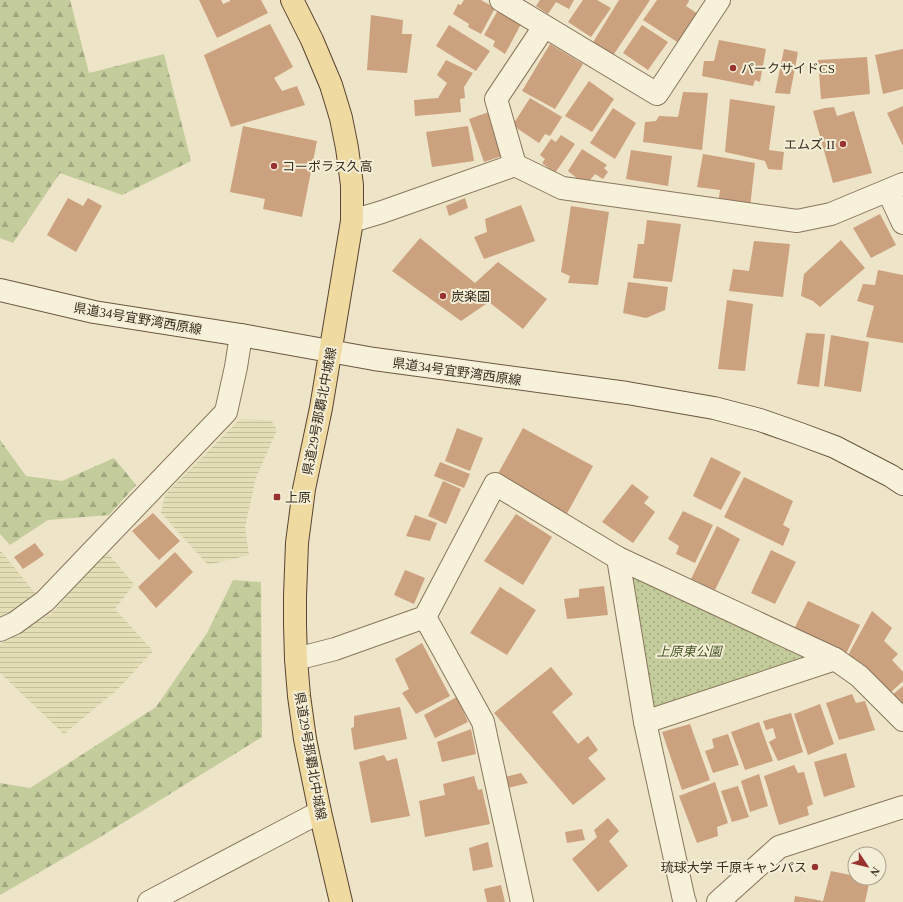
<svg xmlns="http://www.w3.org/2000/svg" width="903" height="902" viewBox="0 0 903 902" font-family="'Times New Roman','Noto Sans JP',serif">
<defs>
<pattern id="farmland-rules" width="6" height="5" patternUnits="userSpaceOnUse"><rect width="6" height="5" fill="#e3deb5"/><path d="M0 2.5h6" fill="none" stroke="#c4bf9b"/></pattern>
<pattern id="forest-firs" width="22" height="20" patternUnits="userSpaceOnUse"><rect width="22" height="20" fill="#c4cc9b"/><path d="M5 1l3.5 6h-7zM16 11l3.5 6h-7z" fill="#a0a67e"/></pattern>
<pattern id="park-dots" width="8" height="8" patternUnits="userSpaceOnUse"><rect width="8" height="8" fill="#c4cc9b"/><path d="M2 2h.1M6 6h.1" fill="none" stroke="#a0a67e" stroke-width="1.8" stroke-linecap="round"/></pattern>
</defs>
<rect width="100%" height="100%" fill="#eee4c7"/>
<g fill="url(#farmland-rules)">
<path d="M 240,419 L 271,420 L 277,430 L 256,478 L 245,527 L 249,555 L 208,565 L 161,513 L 165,495 Z"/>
<path d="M 0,550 L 35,593 L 0,619 Z"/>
<path d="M 106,551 L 134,584 L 115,609 L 153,651 L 118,689 L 64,734 L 0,673 L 0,644 L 53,612 Z"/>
</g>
<g fill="url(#forest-firs)">
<path d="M 0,0 L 70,0 L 89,73 L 164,54 L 191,161 L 122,195 L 60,173 L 13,243 L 0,238 Z"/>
<path d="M 0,440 L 26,476 L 62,481 L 114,458 L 136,485 L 109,515 L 48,520 L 10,545 L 0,534 Z"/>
<path d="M 233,580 L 261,582 L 262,737 L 97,839 L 0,895 L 0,783 L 30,788 L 156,707 L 207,633 Z"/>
</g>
<path fill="url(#park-dots)" d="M 618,558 L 835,659 L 645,722 Z"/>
<g fill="#cba17e">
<path d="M 199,0 L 221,0 L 223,4 L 230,1 L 230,0 L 261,0 L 268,13 L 217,38 Z"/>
<path d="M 464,0 L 481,0 L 495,8 L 481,34 L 468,27 L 469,24 L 453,14 L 458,4 L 461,5 Z"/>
<path d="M 540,0 L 574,0 L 569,9 L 556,2 L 548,14 L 536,6 Z"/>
<path d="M 583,0 L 597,0 L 611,8 L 591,37 L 568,22 Z"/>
<path d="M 619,0 L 650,0 L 612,57 L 592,44 Z"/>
<path d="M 657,0 L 689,0 L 689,1 L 686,6 L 701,16 L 682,45 L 643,20 Z"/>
<path d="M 498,10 L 521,24 L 505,54 L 493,46 L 495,41 L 484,35 Z"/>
<path d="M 371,15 L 403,20 L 402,34 L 412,34 L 407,73 L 367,70 Z"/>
<path d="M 270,24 L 293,67 L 274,78 L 282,91 L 297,86 L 305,105 L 231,127 L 204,55 Z"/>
<path d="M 449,25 L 490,51 L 476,71 L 436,46 Z"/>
<path d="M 642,25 L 668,42 L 648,70 L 623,53 Z"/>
<path d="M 719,40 L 766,49 L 760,82 L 755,80 L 753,86 L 702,76 L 704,61 L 714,61 Z"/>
<path d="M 550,44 L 583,64 L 555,109 L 522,91 Z"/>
<path d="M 784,49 L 798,52 L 790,94 L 775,93 Z"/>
<path d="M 903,49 L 903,89 L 883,94 L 875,55 Z"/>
<path d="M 867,57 L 870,94 L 821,99 L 818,60 Z"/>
<path d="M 446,60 L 473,73 L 464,87 L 465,98 L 460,99 L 461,112 L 415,116 L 414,100 L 438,98 L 447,83 L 437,75 Z"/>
<path d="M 589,81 L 614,99 L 592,132 L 565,116 Z"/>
<path d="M 683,92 L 708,93 L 702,150 L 643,142 L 645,122 L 656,121 L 659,116 L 678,117 Z"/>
<path d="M 530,98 L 562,117 L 550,136 L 545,134 L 539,143 L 518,129 L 514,123 Z"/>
<path d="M 730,99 L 775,106 L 769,150 L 784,152 L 782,170 L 768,169 L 765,161 L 725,152 Z"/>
<path d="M 903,106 L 903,146 L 887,113 Z"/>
<path d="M 834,107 L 837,116 L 854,111 L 872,173 L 833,183 L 813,111 L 825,108 Z"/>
<path d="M 613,108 L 636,123 L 615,159 L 590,143 Z"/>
<path d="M 489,112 L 505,155 L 484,162 L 469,119 Z"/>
<path d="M 243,126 L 317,141 L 302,217 L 263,209 L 265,199 L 230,192 Z"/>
<path d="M 468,126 L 474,161 L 432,167 L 426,132 Z"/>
<path d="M 561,135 L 575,144 L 555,173 L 542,163 L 545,159 L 540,155 L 551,139 L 556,142 Z"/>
<path d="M 582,149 L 607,165 L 604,168 L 608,172 L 603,179 L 595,174 L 590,180 L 579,180 L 568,171 Z"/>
<path d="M 631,150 L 672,156 L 668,186 L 626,179 Z"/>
<path d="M 703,154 L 755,163 L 750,207 L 718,204 L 720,190 L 697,187 Z"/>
<path d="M 68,198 L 83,206 L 88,198 L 102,206 L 76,252 L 47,235 Z"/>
<path d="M 465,198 L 468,208 L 449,216 L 446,206 Z"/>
<path d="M 521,205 L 535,241 L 484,259 L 474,237 L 487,232 L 485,219 Z"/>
<path d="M 571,206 L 609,212 L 598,285 L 568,283 L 570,276 L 561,272 Z"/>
<path d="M 880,214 L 896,245 L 871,258 L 853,228 Z"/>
<path d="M 647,220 L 681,224 L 672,282 L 633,278 L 638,244 L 644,244 Z"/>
<path d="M 420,238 L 475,283 L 498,262 L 547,299 L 523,329 L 489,302 L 461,321 L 392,271 Z"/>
<path d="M 841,240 L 865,268 L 820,307 L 813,301 L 801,296 L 804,274 Z"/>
<path d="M 754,241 L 790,244 L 783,297 L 729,291 L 733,269 L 749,271 Z"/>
<path d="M 878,270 L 903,275 L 903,343 L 866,337 L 874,306 L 857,301 L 863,284 L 875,285 Z"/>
<path d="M 628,282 L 668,287 L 665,310 L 646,318 L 623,313 Z"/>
<path d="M 727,300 L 753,304 L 745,371 L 718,369 Z"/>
<path d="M 806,333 L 825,334 L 819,387 L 797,384 Z"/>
<path d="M 831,335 L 869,342 L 861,392 L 824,386 Z"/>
<path d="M 457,428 L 483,438 L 470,471 L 445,461 Z"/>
<path d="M 523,428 L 593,466 L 564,519 L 494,481 Z"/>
<path d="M 711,457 L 741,472 L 721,510 L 693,496 Z"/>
<path d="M 440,462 L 470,474 L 464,488 L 434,476 Z"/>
<path d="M 744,477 L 793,501 L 783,525 L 790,529 L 783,546 L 724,517 Z"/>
<path d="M 443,481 L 461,489 L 446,524 L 428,516 Z"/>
<path d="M 632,484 L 649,497 L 644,503 L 655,512 L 633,543 L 602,522 Z"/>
<path d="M 683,511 L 713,525 L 695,563 L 676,554 L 679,546 L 668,539 Z"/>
<path d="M 153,513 L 180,541 L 159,560 L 132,531 Z"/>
<path d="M 516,514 L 552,537 L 523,585 L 484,561 Z"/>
<path d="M 415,515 L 437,523 L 430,541 L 406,536 Z"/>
<path d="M 717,526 L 740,539 L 715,590 L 691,579 Z"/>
<path d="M 35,543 L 44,555 L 23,569 L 14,557 Z"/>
<path d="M 771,550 L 796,562 L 775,604 L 751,593 Z"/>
<path d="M 175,552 L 193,572 L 156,608 L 138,587 Z"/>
<path d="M 405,570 L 425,578 L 414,604 L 394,595 Z"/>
<path d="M 604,586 L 608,615 L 567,619 L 564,599 L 579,597 L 579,589 Z"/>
<path d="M 500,587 L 536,610 L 507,655 L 470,633 Z"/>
<path d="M 808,601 L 860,625 L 846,654 L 794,629 Z"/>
<path d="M 872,611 L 892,628 L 884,641 L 898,654 L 892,660 L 903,672 L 903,681 L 888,695 L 848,655 Z"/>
<path d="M 422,643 L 450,696 L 416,714 L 402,693 L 409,689 L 395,659 Z"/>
<path d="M 551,667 L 573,694 L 552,712 L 578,744 L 588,736 L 598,750 L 588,758 L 606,779 L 573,805 L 494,713 Z"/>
<path d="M 903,686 L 903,705 L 893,694 Z"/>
<path d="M 852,694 L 856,703 L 865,701 L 875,730 L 839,740 L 826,703 Z"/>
<path d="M 457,697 L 468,722 L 435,738 L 424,715 Z"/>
<path d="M 820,704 L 834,744 L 808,755 L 794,714 Z"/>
<path d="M 400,707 L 407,739 L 354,750 L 351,728 L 354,727 L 354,716 Z"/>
<path d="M 791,713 L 803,752 L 778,761 L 769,742 L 776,738 L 773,728 L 766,730 L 763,721 Z"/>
<path d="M 759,722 L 773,761 L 745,770 L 731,732 Z"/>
<path d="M 690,724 L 710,780 L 682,790 L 662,732 Z"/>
<path d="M 471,729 L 476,754 L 442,762 L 437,742 Z"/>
<path d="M 728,734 L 739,765 L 713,773 L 705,751 L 714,748 L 712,739 Z"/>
<path d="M 846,753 L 855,787 L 824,797 L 814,762 Z"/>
<path d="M 384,755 L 387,761 L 397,758 L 410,816 L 371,823 L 359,762 Z"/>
<path d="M 794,765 L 798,773 L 804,772 L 813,804 L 807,807 L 809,815 L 779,825 L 764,776 Z"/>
<path d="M 521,773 L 528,783 L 504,789 L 501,778 Z"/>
<path d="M 759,774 L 768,806 L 750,812 L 741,781 Z"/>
<path d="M 474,776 L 478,790 L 482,789 L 490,824 L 425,837 L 419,801 L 445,795 L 443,784 Z"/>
<path d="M 715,782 L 728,823 L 717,827 L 718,836 L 697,843 L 679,796 Z"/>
<path d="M 738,786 L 749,817 L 732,822 L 721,791 Z"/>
<path d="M 608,818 L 619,831 L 609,841 L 628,866 L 598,892 L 572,859 L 597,837 L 594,830 Z"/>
<path d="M 582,829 L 585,840 L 567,843 L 565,832 Z"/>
<path d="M 488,842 L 493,867 L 473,871 L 469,848 Z"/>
<path d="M 831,871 L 855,876 L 855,878 L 864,878 L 870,879 L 865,902 L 794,902 L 795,896 L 823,901 Z"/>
<path d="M 501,885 L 505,902 L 487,902 L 484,889 Z"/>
</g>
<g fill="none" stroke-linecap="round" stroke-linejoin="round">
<g stroke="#89765d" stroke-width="24">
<g id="minor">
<path d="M 501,0 L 657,94 L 719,0"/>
<path d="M 515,165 L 496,99 L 544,27"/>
<path d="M 888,191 L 903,223"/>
<path d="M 352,221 L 382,212 L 515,165 L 562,188 L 797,221 L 831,214 L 903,184"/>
<path d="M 618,558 L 645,722 L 684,900 L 685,902"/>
<path d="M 425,617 L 483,722 L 522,902"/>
<path d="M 0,630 L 15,623 L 45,601 L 226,412 L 236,367 L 241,335"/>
<path d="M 296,659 L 335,649 L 425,617 L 495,484 L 618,558 L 835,659 L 645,722"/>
<path d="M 835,659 L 859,676 L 903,720"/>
<path d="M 149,902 L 320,812"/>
<path d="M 718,902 L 779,847 L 903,807"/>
</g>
</g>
<g stroke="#6b5740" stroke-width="24">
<path id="secondary" d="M 0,290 L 94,312 L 241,335 L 374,359 L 627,393 L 714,408 L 760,420 L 800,434 L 835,447 L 891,476 L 903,484"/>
</g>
<g stroke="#574431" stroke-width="24">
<path id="primary" d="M 292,0 L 312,40 L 331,85 L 341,118 L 347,148 L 352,185 L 352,221 L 321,408 L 304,489 L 297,543 L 295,596 L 295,625 L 296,659 L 299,696 L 305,739 L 320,812 L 341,902"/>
</g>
<use href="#minor" stroke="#f8f1da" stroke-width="22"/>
<use href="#secondary" stroke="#f8f1da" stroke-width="22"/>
<use href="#primary" stroke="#efdaa1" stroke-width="22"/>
</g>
<g fill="#97322e" stroke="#f5eed7" stroke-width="1.5">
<circle cx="733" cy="68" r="4"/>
<circle cx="843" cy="144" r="4"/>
<circle cx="274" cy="166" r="4"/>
<circle cx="443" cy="296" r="4"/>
<rect x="273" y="493" width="8" height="8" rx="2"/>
<circle cx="815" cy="867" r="4"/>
</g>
<g text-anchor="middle" stroke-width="4" stroke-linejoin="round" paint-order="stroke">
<g font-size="13" fill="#3a2e20" stroke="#f5eed7" text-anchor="start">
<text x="741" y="73">パークサイドCS</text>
<text x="835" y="149" text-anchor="end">エムズ II</text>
<text x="282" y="171">コーポラス久高</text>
<text x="451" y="301">炭楽園</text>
<text x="285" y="502">上原</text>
<text x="807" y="872" text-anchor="end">琉球大学 千原キャンパス</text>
</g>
<g font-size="13" fill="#3a2e20" stroke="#f5eed7">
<text transform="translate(138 318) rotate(10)" y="5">県道34号宜野湾西原線</text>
<text transform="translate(457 371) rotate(8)" y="5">県道34号宜野湾西原線</text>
<text transform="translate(319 411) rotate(-79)" y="5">県道29号那覇北中城線</text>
<text transform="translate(311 756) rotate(80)" y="5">県道29号那覇北中城線</text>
</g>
<g font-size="13" font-style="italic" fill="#485627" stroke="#f5eed7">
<text x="689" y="656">上原東公園</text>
</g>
</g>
<g transform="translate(867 866) rotate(125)"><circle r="19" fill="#f5eed7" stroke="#aaa18e"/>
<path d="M0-3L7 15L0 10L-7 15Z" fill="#97322e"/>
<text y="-6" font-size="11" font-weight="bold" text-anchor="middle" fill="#3a2e20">N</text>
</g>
</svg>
